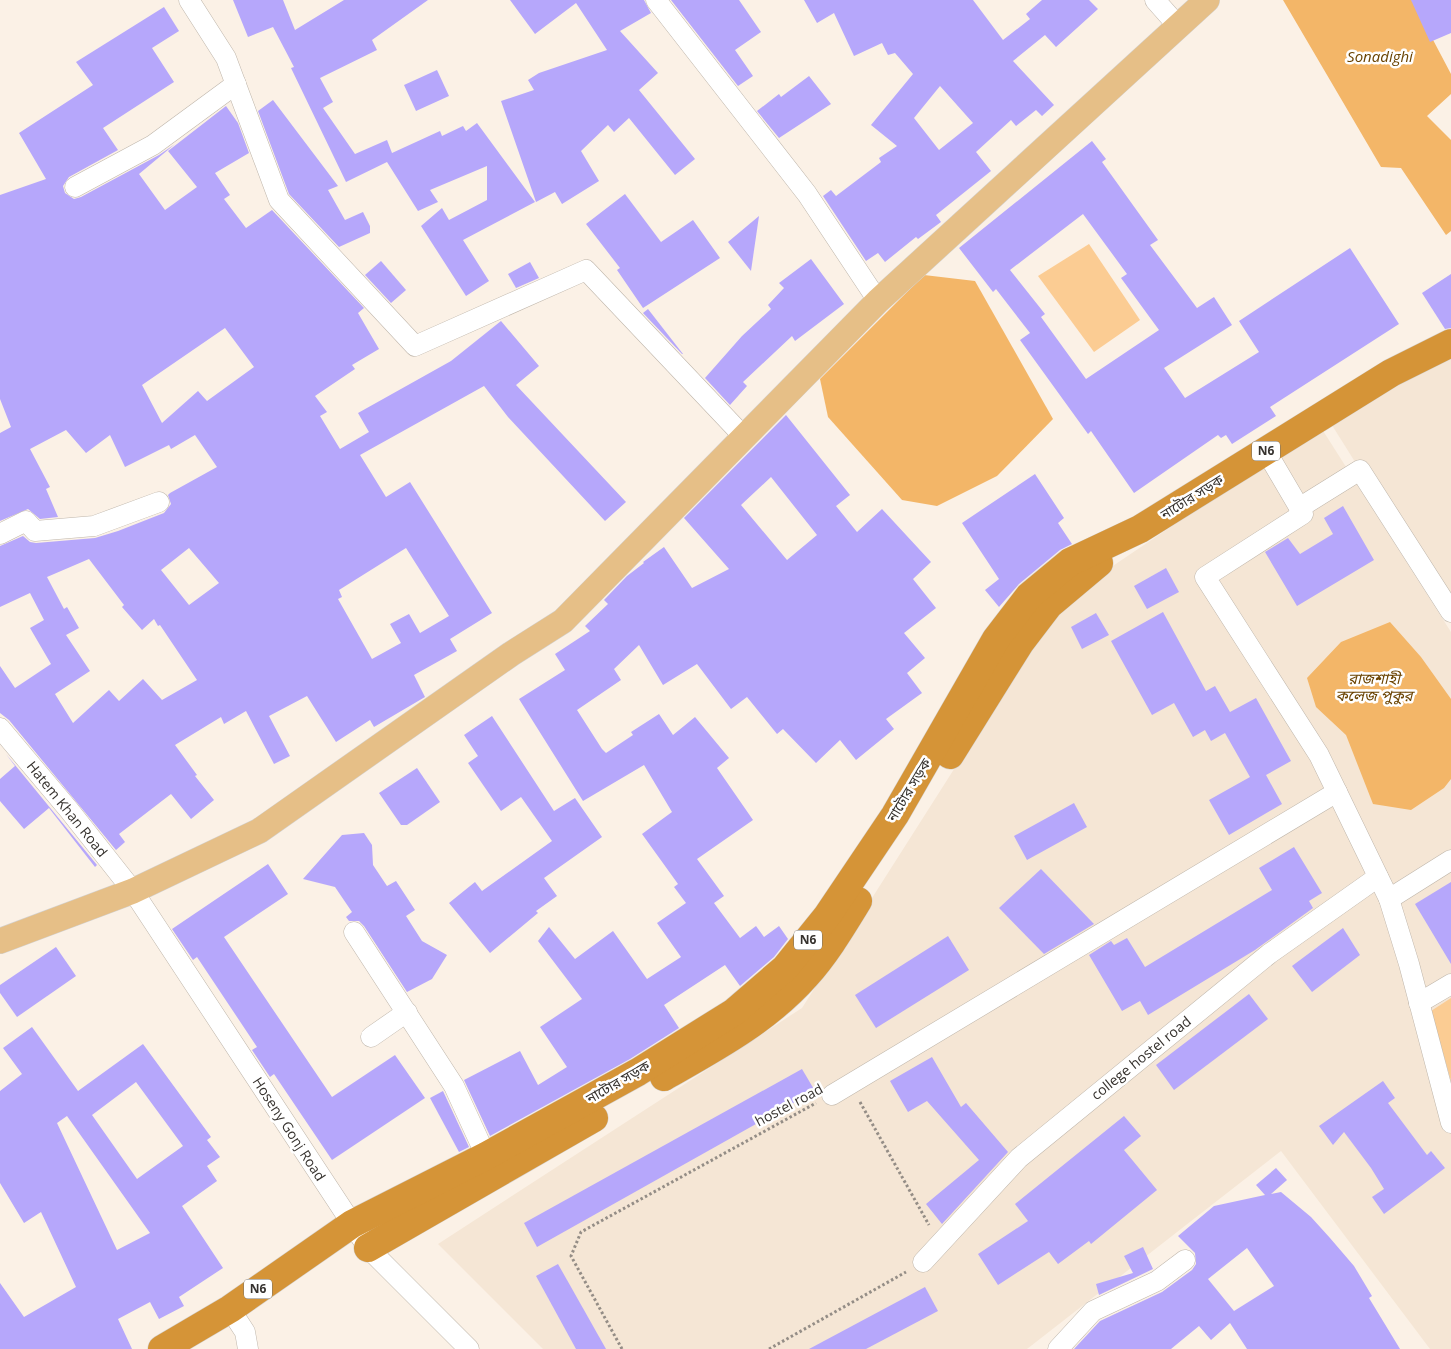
<svg xmlns="http://www.w3.org/2000/svg" width="1451" height="1349" viewBox="0 0 1451 1349" font-family="'Open Sans','Noto Sans Bengali',sans-serif">
<rect width="100%" height="100%" fill="#fbf1e6"/>
<g fill="#f5e6d5">
<path d="M 1451,357 L 1451,615 L 1330,422 Z"/>
<path d="M 1320,426 L 1451,632 L 1451,1349 L 1430,1349 L 1281,1151 L 1027,1349 L 543,1349 L 438,1244 L 802,1008 L 1061,601 Z"/>
</g>
<g fill="#fbcc93">
<path d="M 1089,244 L 1140,320 L 1094,352 L 1038,276 Z"/>
<path d="M 1451,998 L 1451,1081 L 1431,1011 Z"/>
</g>
<g fill="#f3b668">
<path d="M 1283,0 L 1412,0 L 1451,74 L 1451,94 L 1427,116 L 1451,140 L 1451,231 L 1446,235 L 1401,168 L 1381,167 Z"/>
<path d="M 924,275 L 975,281 L 1053,419 L 997,476 L 937,506 L 902,500 L 828,417 L 820,379 Z"/>
<path d="M 1390,622 L 1421,657 L 1451,699 L 1451,779 L 1444,788 L 1411,810 L 1373,804 L 1346,735 L 1316,707 L 1307,678 L 1341,642 Z"/>
</g>
<g fill="#b6a7fb" fill-rule="evenodd">
<path d="M 233,0 L 283,0 L 295,30 L 344,0 L 428,0 L 372,40 L 377,50 L 320,78 L 333,102 L 323,108 L 355,154 L 387,140 L 392,153 L 440,131 L 442,136 L 463,126 L 466,131 L 477,123 L 535,202 L 463,240 L 489,281 L 466,296 L 421,226 L 442,208 L 449,220 L 487,200 L 487,166 L 430,190 L 438,202 L 418,211 L 387,162 L 346,182 L 291,68 L 294,67 L 273,27 L 248,37 Z"/>
<path d="M 510,0 L 644,0 L 651,13 L 620,31 L 658,73 L 639,90 L 695,159 L 675,175 L 629,118 L 614,132 L 608,125 L 581,151 L 599,181 L 562,204 L 555,192 L 536,202 L 501,101 L 534,90 L 528,80 L 539,73 L 607,50 L 576,3 L 535,34 Z"/>
<path d="M 671,0 L 739,0 L 761,32 L 735,50 L 753,76 L 738,86 Z"/>
<path d="M 804,0 L 973,0 L 1003,40 L 1030,19 L 1026,14 L 1042,0 L 1089,0 L 1098,9 L 1056,47 L 1045,35 L 1013,61 L 1054,105 L 1042,116 L 1036,110 L 1016,126 L 1011,120 L 976,152 L 991,171 L 936,215 L 941,222 L 918,239 L 916,237 L 885,262 L 878,253 L 866,261 L 823,196 L 831,190 L 836,196 L 881,162 L 879,158 L 897,146 L 871,125 L 913,74 L 895,53 L 888,55 L 882,43 L 854,56 L 834,13 L 817,23 ZM 940,86 L 973,123 L 939,150 L 914,118 Z"/>
<path d="M 1411,0 L 1451,0 L 1451,33 L 1430,42 Z"/>
<path d="M 164,7 L 179,31 L 152,48 L 174,82 L 103,128 L 118,150 L 69,177 L 63,186 L 65,193 L 74,199 L 81,197 L 159,155 L 175,144 L 139,174 L 165,210 L 197,187 L 168,151 L 226,106 L 238,123 L 249,153 L 215,173 L 230,195 L 224,199 L 246,228 L 272,210 L 364,308 L 358,313 L 379,349 L 352,365 L 355,369 L 315,396 L 327,412 L 320,416 L 340,449 L 369,432 L 358,413 L 451,361 L 501,321 L 539,366 L 516,385 L 626,502 L 605,521 L 508,417 L 484,386 L 360,455 L 386,497 L 410,482 L 492,613 L 450,639 L 457,651 L 414,675 L 425,697 L 374,727 L 370,720 L 336,742 L 307,696 L 269,716 L 290,756 L 274,764 L 246,711 L 224,724 L 221,717 L 175,745 L 197,775 L 195,776 L 214,800 L 191,819 L 171,794 L 119,834 L 125,842 L 116,850 L 9,720 L 0,713 L 0,666 L 15,688 L 51,664 L 30,628 L 44,620 L 30,593 L 0,607 L 0,546 L 23,536 L 30,542 L 36,543 L 95,538 L 118,531 L 164,513 L 171,504 L 168,495 L 170,493 L 217,467 L 195,435 L 171,449 L 169,445 L 125,467 L 110,435 L 86,453 L 66,430 L 30,449 L 50,487 L 46,489 L 58,517 L 40,519 L 28,509 L 0,521 L 0,433 L 11,427 L 0,399 L 0,195 L 46,179 L 19,133 L 93,85 L 76,62 ZM 225,328 L 254,367 L 207,401 L 198,391 L 162,423 L 142,385 ZM 189,548 L 219,583 L 189,605 L 161,570 ZM 406,548 L 449,616 L 420,633 L 409,614 L 390,624 L 401,643 L 372,659 L 338,599 L 342,597 L 339,590 ZM 89,559 L 124,605 L 122,607 L 142,630 L 154,619 L 158,626 L 160,625 L 197,680 L 162,700 L 143,679 L 119,701 L 109,690 L 73,723 L 55,694 L 90,671 L 66,635 L 79,628 L 67,607 L 64,609 L 47,577 Z"/>
<path d="M 437,70 L 449,96 L 416,111 L 404,85 Z"/>
<path d="M 809,76 L 831,104 L 779,138 L 757,111 L 779,94 L 781,97 Z"/>
<path d="M 273,100 L 338,186 L 328,190 L 345,220 L 363,212 L 370,226 L 370,233 L 339,247 L 289,194 L 258,111 Z"/>
<path d="M 1092,141 L 1106,159 L 1102,162 L 1158,240 L 1150,245 L 1197,308 L 1214,297 L 1232,325 L 1164,368 L 1185,398 L 1259,352 L 1239,321 L 1350,248 L 1399,324 L 1270,407 L 1276,416 L 1232,444 L 1226,435 L 1221,438 L 1218,435 L 1134,493 L 1091,431 L 1088,434 L 1020,340 L 1030,333 L 996,289 L 993,292 L 959,248 ZM 1083,214 L 1127,274 L 1121,278 L 1159,330 L 1086,379 L 1041,317 L 1045,314 L 1010,270 Z"/>
<path d="M 625,194 L 661,242 L 693,220 L 720,258 L 643,308 L 617,270 L 620,268 L 586,224 Z"/>
<path d="M 759,216 L 751,271 L 728,242 Z"/>
<path d="M 811,259 L 844,304 L 795,341 L 792,336 L 743,382 L 747,386 L 730,405 L 705,378 L 742,336 L 771,309 L 768,305 L 784,288 L 779,283 Z"/>
<path d="M 381,261 L 406,290 L 391,303 L 365,275 Z"/>
<path d="M 530,262 L 539,278 L 516,288 L 508,274 Z"/>
<path d="M 1451,274 L 1451,328 L 1445,329 L 1422,293 Z"/>
<path d="M 648,309 L 683,354 L 682,354 L 643,313 Z"/>
<path d="M 786,415 L 850,495 L 836,506 L 857,532 L 882,509 L 931,562 L 913,579 L 936,608 L 904,633 L 925,658 L 907,673 L 922,693 L 886,719 L 894,729 L 856,760 L 840,740 L 816,763 L 783,729 L 777,734 L 747,697 L 731,709 L 697,664 L 663,685 L 639,645 L 614,669 L 621,680 L 577,710 L 602,749 L 606,753 L 633,735 L 631,732 L 659,714 L 673,735 L 695,717 L 729,758 L 717,768 L 753,820 L 697,859 L 724,896 L 714,903 L 740,938 L 756,926 L 764,937 L 779,926 L 788,939 L 774,957 L 740,986 L 725,965 L 664,1005 L 679,1028 L 630,1059 L 490,1136 L 464,1080 L 520,1051 L 538,1085 L 567,1067 L 540,1027 L 582,999 L 538,941 L 549,927 L 575,959 L 613,931 L 647,979 L 681,957 L 657,923 L 686,903 L 674,887 L 678,884 L 642,834 L 672,812 L 644,765 L 583,801 L 519,699 L 565,670 L 555,654 L 590,631 L 585,626 L 608,604 L 604,600 L 627,576 L 644,563 L 643,562 L 664,547 L 692,588 L 729,569 L 684,518 ZM 771,477 L 817,535 L 787,560 L 741,505 Z"/>
<path d="M 1035,474 L 1064,518 L 1058,523 L 1072,544 L 1060,550 L 1019,584 L 999,607 L 985,590 L 999,579 L 962,523 Z"/>
<path d="M 1343,506 L 1374,560 L 1297,606 L 1265,552 L 1288,538 L 1300,554 L 1333,534 L 1324,518 Z"/>
<path d="M 1166,568 L 1179,592 L 1147,609 L 1134,586 Z"/>
<path d="M 1163,612 L 1206,691 L 1215,686 L 1230,712 L 1256,698 L 1291,761 L 1266,775 L 1282,804 L 1229,835 L 1209,800 L 1250,777 L 1225,733 L 1211,741 L 1205,730 L 1193,737 L 1174,703 L 1152,715 L 1111,641 Z"/>
<path d="M 1096,613 L 1109,635 L 1082,649 L 1071,627 Z"/>
<path d="M 492,716 L 554,811 L 575,798 L 602,837 L 544,878 L 557,896 L 536,911 L 538,913 L 490,953 L 449,903 L 475,882 L 482,891 L 552,841 L 521,797 L 501,811 L 468,763 L 478,756 L 464,735 Z"/>
<path d="M 6,754 L 97,865 L 95,867 L 49,808 L 24,829 L 0,801 L 0,779 L 15,766 Z"/>
<path d="M 417,768 L 440,802 L 407,825 L 401,825 L 379,793 Z"/>
<path d="M 1074,803 L 1087,827 L 1027,860 L 1014,836 Z"/>
<path d="M 364,833 L 372,845 L 373,865 L 387,886 L 396,881 L 415,910 L 406,916 L 422,941 L 447,955 L 432,979 L 407,992 L 364,926 L 359,921 L 349,921 L 346,917 L 352,912 L 335,887 L 303,879 L 342,835 Z"/>
<path d="M 1294,847 L 1322,893 L 1309,901 L 1313,908 L 1255,950 L 1148,1015 L 1140,1001 L 1122,1011 L 1089,955 L 1111,941 L 1114,945 L 1127,938 L 1145,967 L 1272,890 L 1259,868 Z"/>
<path d="M 268,864 L 288,894 L 224,937 L 332,1097 L 395,1055 L 425,1098 L 332,1160 L 274,1074 L 270,1077 L 252,1050 L 257,1047 L 197,957 L 193,960 L 172,929 Z"/>
<path d="M 1041,869 L 1094,924 L 1044,954 L 999,908 Z"/>
<path d="M 1451,882 L 1451,964 L 1415,904 Z"/>
<path d="M 1343,928 L 1360,955 L 1312,992 L 1292,966 Z"/>
<path d="M 948,936 L 969,970 L 876,1028 L 855,995 Z"/>
<path d="M 56,947 L 76,976 L 17,1017 L 0,993 L 0,985 Z"/>
<path d="M 1249,994 L 1268,1019 L 1174,1090 L 1156,1065 Z"/>
<path d="M 32,1027 L 78,1091 L 143,1044 L 211,1137 L 207,1140 L 220,1157 L 207,1166 L 217,1181 L 182,1206 L 223,1268 L 179,1297 L 184,1306 L 159,1319 L 150,1302 L 118,1319 L 132,1349 L 0,1349 L 0,1283 L 24,1317 L 76,1287 L 41,1212 L 24,1223 L 0,1183 L 0,1091 L 22,1074 L 3,1048 ZM 136,1082 L 183,1146 L 137,1179 L 92,1115 ZM 67,1116 L 150,1233 L 117,1250 L 57,1123 Z"/>
<path d="M 932,1057 L 961,1107 L 966,1103 L 1008,1152 L 942,1224 L 926,1204 L 979,1160 L 927,1101 L 908,1112 L 890,1081 Z"/>
<path d="M 802,1069 L 815,1091 L 537,1247 L 524,1223 Z"/>
<path d="M 1383,1081 L 1395,1098 L 1388,1103 L 1427,1155 L 1431,1151 L 1445,1168 L 1384,1214 L 1372,1197 L 1384,1189 L 1371,1168 L 1344,1132 L 1333,1145 L 1319,1126 Z"/>
<path d="M 443,1091 L 469,1147 L 459,1152 L 430,1098 Z"/>
<path d="M 1124,1116 L 1141,1136 L 1124,1150 L 1157,1190 L 1091,1244 L 1089,1241 L 1058,1264 L 1049,1252 L 998,1285 L 978,1254 L 1028,1221 L 1015,1204 Z"/>
<path d="M 1276,1168 L 1287,1180 L 1271,1194 L 1281,1192 L 1311,1217 L 1330,1238 L 1354,1266 L 1372,1296 L 1369,1298 L 1400,1349 L 1247,1349 L 1230,1323 L 1211,1340 L 1199,1326 L 1171,1349 L 1074,1349 L 1100,1321 L 1162,1292 L 1192,1270 L 1196,1264 L 1195,1253 L 1178,1236 L 1214,1206 L 1265,1195 L 1256,1185 ZM 1247,1248 L 1274,1286 L 1234,1311 L 1208,1279 Z"/>
<path d="M 1143,1247 L 1153,1269 L 1099,1295 L 1096,1284 L 1133,1273 L 1124,1256 Z"/>
<path d="M 558,1264 L 606,1349 L 576,1349 L 536,1276 Z"/>
<path d="M 925,1287 L 938,1311 L 866,1349 L 809,1349 Z"/>
</g>
<g fill="none" stroke-linecap="round" stroke-linejoin="round">
<g stroke="#bfb6ab" stroke-width="21">
<g id="minor">
<path d="M 189,0 L 226,58 L 279,200 L 415,346 L 586,270 L 745,438"/>
<path d="M 656,0 L 807,194 L 878,301"/>
<path d="M 1155,0 L 1178,26"/>
<path d="M 75,187 L 153,145 L 236,84"/>
<path d="M 1266,451 L 1303,514 L 1205,577 L 1319,755 L 1389,899 L 1409,964 L 1451,1123"/>
<path d="M 1299,508 L 1360,470 L 1451,612"/>
<path d="M 0,534 L 26,521 L 35,531 L 94,526 L 159,502"/>
<path d="M 0,728 L 69,810 L 133,891 L 368,1248 L 469,1349"/>
<path d="M 1389,899 L 1451,860"/>
<path d="M 354,932 L 454,1086 L 486,1156"/>
<path d="M 1419,1003 L 1451,984"/>
<path d="M 371,1037 L 407,1012"/>
<path d="M 832,1095 L 1337,792"/>
<path d="M 923,1262 L 1019,1158 L 1269,954 L 1378,877"/>
<path d="M 230,1309 L 245,1332 L 248,1349"/>
<path d="M 1058,1349 L 1093,1311 L 1157,1281 L 1185,1260"/>
</g>
</g>
<g stroke="#d3d2d1" stroke-width="26">
<path id="major" d="M 0,941 L 133,891 L 259,831 L 511,654 L 563,621 L 878,301 L 1207,0"/>
</g>
<g stroke="#d3d2d1" stroke-width="29">
<g id="highway">
<path d="M 950,755 L 1020,643 L 1049,605 L 1099,563"/>
<path d="M 664,1077 C 715,1048 766,1021 806,976 C 826,954 842,927 858,901"/>
<path d="M 368,1248 L 594,1118"/>
<path d="M 162,1349 L 230,1309 L 352,1224 L 486,1156 L 638,1072 L 734,1012 L 785,968 L 827,916 L 895,815 L 996,639 L 1029,596 L 1070,562 L 1140,529 L 1391,373 L 1451,343"/>
</g>
</g>
<g stroke="#948d86" stroke-width="3" stroke-dasharray="2.5 2.5" stroke-linecap="butt">
<path d="M 860,1102 L 929,1225"/>
<path d="M 622,1349 L 571,1256 L 581,1232 L 816,1103"/>
<path d="M 769,1349 L 906,1272"/>
</g>
<use href="#minor" stroke="#fff" stroke-width="20"/>
<use href="#major" stroke="#e6bf87" stroke-width="25"/>
<use href="#highway" stroke="#d59437" stroke-width="28"/>
</g>
<g text-anchor="middle" stroke-width="5" stroke-linejoin="round" paint-order="stroke">
<g fill="#fff" stroke="#72706d" stroke-width="1">
<rect x="1252" y="441.5" width="28" height="19" rx="4"/>
<rect x="794" y="930.5" width="28" height="19" rx="4"/>
<rect x="244" y="1279.5" width="28" height="19" rx="4"/>
</g>
<g font-size="12" font-weight="bold" fill="#36322e">
<text x="1266" y="455">N6</text>
<text x="808" y="944">N6</text>
<text x="258" y="1293">N6</text>
</g>
<g font-size="14" fill="#36322e" stroke="#fff">
<text transform="translate(1192 497) rotate(-32)" y="5">নাটোর সড়ক</text>
<text transform="translate(909 790) rotate(-59)" y="5">নাটোর সড়ক</text>
<text transform="translate(67 809) rotate(51)" y="5">Hatem Khan Road</text>
<text transform="translate(1141 1058) rotate(-39)" y="5">college hostel road</text>
<text transform="translate(618 1082) rotate(-30)" y="5">নাটোর সড়ক</text>
<text transform="translate(789 1105) rotate(-28)" y="5">hostel road</text>
<text transform="translate(289 1129) rotate(57)" y="5">Hoseny Gonj Road</text>
</g>
<g font-size="15" font-style="italic" fill="#6a4300" stroke="#fff">
<text x="1380" y="62">Sonadighi</text>
<text x="1374" y="684">রাজশাহী<tspan x="1374" dy="17">কলেজ পুকুর</tspan></text>
</g>
</g>
</svg>
